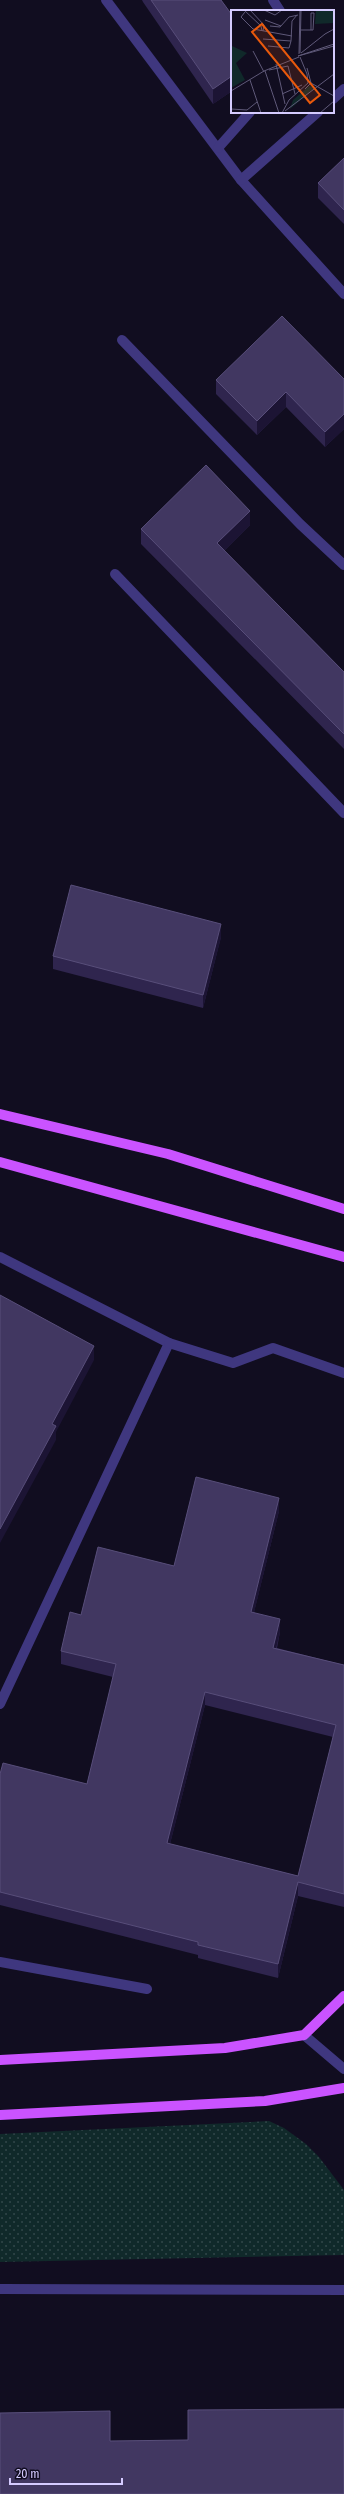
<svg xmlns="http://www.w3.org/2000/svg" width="344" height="2494" viewBox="0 0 344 2494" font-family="'Fira Sans Condensed',sans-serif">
<defs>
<pattern id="grass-dots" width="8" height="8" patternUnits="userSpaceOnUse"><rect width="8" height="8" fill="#10292a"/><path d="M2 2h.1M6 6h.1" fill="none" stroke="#32474a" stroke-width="1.8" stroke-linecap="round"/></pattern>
</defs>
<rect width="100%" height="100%" fill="#110d20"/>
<path fill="url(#grass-dots)" d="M 269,2121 L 284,2128 L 306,2144 L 319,2157 L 344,2190 L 344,2255 L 0,2262 L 0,2134 Z"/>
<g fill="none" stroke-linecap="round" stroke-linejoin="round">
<g stroke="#3f377f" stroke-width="10">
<path d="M 106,0 L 241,180 L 344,294"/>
<path d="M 273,0 L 280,11"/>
<path d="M 333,99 L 344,89"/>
<path d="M 218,148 L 250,112"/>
<path d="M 241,180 L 318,112"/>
<path d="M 122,340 L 300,524 L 344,565"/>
<path d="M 115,574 L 344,813"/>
<path d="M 0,1257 L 169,1343 L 0,1704"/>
<path d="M 169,1343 L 233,1363 L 273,1348 L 344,1373"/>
<path d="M 0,1962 L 147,1989"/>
<path d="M 304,2035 L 344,2069"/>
<path d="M 0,2289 L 344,2290"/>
</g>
<g stroke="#ca53ff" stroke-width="10">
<path d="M 0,1114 L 168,1154 L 344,1209"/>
<path d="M 0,1162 L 344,1257"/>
<path d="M 0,2060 L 225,2048 L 304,2035 L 344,1996"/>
<path d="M 0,2115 L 265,2101 L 344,2088"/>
</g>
</g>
<g fill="#2f254e" fill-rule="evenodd">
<path d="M 142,0 L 221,0 L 232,15 L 232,91 L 213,104 L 143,2 Z"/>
<path d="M 344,158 L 344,224 L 318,198 L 318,183 Z"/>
<path d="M 344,379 L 344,429 L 325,447 L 286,407 L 257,435 L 216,394 L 216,380 Z"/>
<path d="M 250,525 L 224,551 L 344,672 L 344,749 L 141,544 L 141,529 Z"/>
<path d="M 221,937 L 203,1008 L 53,969 L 53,956 Z"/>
<path d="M 279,1511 L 254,1612 L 280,1632 L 277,1648 L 344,1665 L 344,1907 L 298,1896 L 278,1978 L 198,1958 L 198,1955 L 0,1905 L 0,1774 L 87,1784 L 113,1677 L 61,1664 L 61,1651 L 81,1615 ZM 205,1705 L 333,1737 L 298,1876 L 170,1844 Z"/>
</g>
<g fill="#1c1434">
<path d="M 232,76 L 232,91 L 213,104 L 213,89 Z"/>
<path d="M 286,392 L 286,407 L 257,435 L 257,421 Z"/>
<path d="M 344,414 L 344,429 L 325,447 L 325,432 Z"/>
<path d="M 250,511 L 250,525 L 217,558 L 217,543 Z"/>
<path d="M 221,924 L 221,937 L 203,1008 L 203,995 Z"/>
<path d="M 94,1346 L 94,1360 L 56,1432 L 56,1440 L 0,1543 L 0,1529 L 52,1424 Z"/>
<path d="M 279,1498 L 279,1511 L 251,1625 L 251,1612 Z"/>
<path d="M 280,1619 L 280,1632 L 273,1661 L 273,1648 Z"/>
<path d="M 205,1692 L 205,1705 L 167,1856 L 167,1843 Z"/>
<path d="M 298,1882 L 298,1896 L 278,1978 L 278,1964 Z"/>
</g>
<g fill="#413761" stroke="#584e7a" fill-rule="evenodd">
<path d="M 151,0 L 221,0 L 232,15 L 232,76 L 213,89 Z"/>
<path d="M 344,158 L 344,210 L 318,183 Z"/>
<path d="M 282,316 L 344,379 L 344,414 L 325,432 L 286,392 L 257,421 L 216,380 Z"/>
<path d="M 206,465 L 250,511 L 217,543 L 344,672 L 344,734 L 141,529 Z"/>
<path d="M 71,885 L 221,924 L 203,995 L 53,956 Z"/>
<path d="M 0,1295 L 94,1346 L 52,1424 L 56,1426 L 0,1529 Z"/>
<path d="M 196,1477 L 279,1498 L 251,1612 L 280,1619 L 273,1648 L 344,1665 L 344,1894 L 298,1882 L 278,1964 L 198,1945 L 198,1942 L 0,1892 L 0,1774 L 3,1763 L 87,1784 L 116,1664 L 61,1651 L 70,1612 L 81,1615 L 98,1547 L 174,1566 ZM 205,1692 L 336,1725 L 298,1876 L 167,1843 Z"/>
<path d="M 344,2409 L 344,2494 L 0,2494 L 0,2413 L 110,2411 L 110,2441 L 188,2440 L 188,2410 Z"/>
</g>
<g transform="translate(231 10)">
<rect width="103" height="103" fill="#110d20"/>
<path d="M 78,76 L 84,78 L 59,99 L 62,90 Z" fill="#10292a"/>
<path d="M 85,0 L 103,0 L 103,13 L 84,14 ZM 1,36 L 16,43 L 5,53 L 14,70 L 0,78 Z" fill="#10292a"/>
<path fill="none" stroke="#5f5979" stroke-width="1" d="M 13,0 L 30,16 L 31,21M 19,0 L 33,15 L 32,21M 33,0 L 44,5 L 51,0M 14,2 L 10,7 L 22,19 L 61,26M 34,10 L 50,16M 39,16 L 49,17 L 58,7 L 67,5M 70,20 L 82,20 L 83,3 L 80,3 L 80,20M 32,29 L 60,31 L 61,11 L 66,5M 103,34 L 67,46 L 103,36M 37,36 L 58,38 L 60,31M 22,41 L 33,62M 69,43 L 70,0M 70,43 L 94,24 L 103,19M 68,44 L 69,0M 45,54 L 54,94M 38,60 L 57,56 L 64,84M 34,61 L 48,103M 19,70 L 30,103M 80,73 L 103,86M 74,79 L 80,73 L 76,58M 0,81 L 33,61 L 68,47M 51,84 L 71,75M 0,99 L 16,100 L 26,92M 54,101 L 103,64M 51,103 L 58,90 L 77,73 L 76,64 L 69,47M 89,103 L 103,91"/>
<path fill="#e8590c" fill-opacity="0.15" stroke="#e8590c" stroke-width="2" d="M 31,14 L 89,85 L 79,93 L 21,22 Z"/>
<rect width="103" height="103" fill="none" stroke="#d5cbff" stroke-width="2"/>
</g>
<path d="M10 2478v6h112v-6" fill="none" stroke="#d5cbff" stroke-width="2"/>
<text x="16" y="2478" font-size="12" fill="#d5cbff" stroke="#110d20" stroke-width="3" paint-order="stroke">20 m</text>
</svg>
